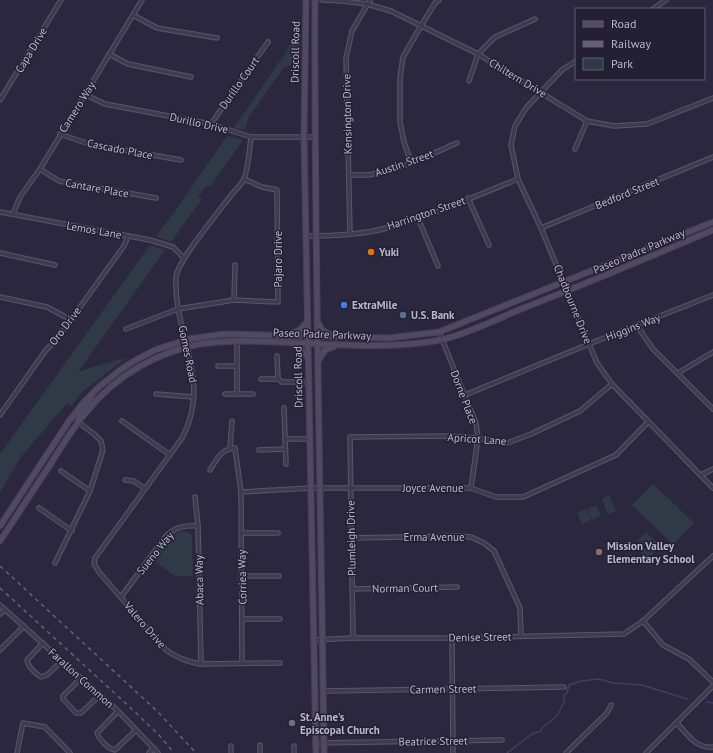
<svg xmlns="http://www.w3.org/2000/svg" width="713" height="753" viewBox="0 0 713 753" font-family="'PT Sans',sans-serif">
<rect width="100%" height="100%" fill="#2b273e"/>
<g fill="#303a47">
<path d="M 297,32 L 301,34 L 300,63 L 284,67 L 247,120 L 247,125 L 244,130 L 234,128 L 279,62 L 280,62 Z"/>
<path d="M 227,136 L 243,140 L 210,187 L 207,185 L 198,196 L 202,199 L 171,242 L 156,236 L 173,214 Z"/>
<path d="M 150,245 L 165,250 L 78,372 L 99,365 L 126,358 L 83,391 L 71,406 L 67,403 L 21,457 L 0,492 L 0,454 Z"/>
<path d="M 653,484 L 694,523 L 673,545 L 632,505 Z"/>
<path d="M 609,495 L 616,511 L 608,514 L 602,499 Z"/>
<path d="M 596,505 L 601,516 L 592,520 L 587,509 Z"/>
<path d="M 586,509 L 591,520 L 582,524 L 577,513 Z"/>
<path d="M 182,531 L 191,533 L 192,538 L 193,576 L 175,576 L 153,560 C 161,549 168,535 182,531 Z"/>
<path d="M 646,532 L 653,539 L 645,546 L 638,540 Z"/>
<path d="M 654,540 L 660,546 L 647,559 L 641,553 Z"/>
</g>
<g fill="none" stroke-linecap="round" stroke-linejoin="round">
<g stroke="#443c63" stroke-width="1.5">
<path d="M 707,702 L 713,703"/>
<path d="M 507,753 L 532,734 L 541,731 L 543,727 L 557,716 L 564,702 L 564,695 L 567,693 L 569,685 L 581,681 L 599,679 L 613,683 L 642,685 L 687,699"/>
</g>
<g stroke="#5a5669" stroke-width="5.5">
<g id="street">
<path d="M 322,0 L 342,1 L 367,4 L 391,11 L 478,54 L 587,121 L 614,126 L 647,124 L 713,98"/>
<path d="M 653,9 L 666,0"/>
<path d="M 133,15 L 157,28 L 217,38"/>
<path d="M 109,54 L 128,64 L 191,77"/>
<path d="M 576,61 L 562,70 L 541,92 L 526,108 L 515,126 L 511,145 L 518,179 L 541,228 L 597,363 L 612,384 L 713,488"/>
<path d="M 469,81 L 478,54 L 495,37 L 535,19"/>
<path d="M 86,95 L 105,104 L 211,124 L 251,137 L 315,137"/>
<path d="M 0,100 L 61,0"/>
<path d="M 211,124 L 268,42"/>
<path d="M 60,134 L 89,144 L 181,160"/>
<path d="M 251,137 C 250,147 247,172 244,179 C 241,185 236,190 232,194 C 221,209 177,261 176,277 C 173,334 213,380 182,438 L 98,554 L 95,558 L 94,564 L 99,572 L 166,650 C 177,658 188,662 201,664 L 280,663"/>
<path d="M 575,149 L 587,121"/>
<path d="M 411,162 L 404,142 L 400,122 L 400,78 L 403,57 L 421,26 L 435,3 L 439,0"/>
<path d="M 40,169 L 59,181 L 156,198"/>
<path d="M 349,175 C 355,175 362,175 368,175 C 399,171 429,155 457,143"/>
<path d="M 468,198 L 489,245"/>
<path d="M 0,212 L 150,240 L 173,247 L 184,258"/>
<path d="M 13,214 L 20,197 L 40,169 L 142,0"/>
<path d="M 418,218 L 438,266"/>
<path d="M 541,228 L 713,157"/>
<path d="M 350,234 L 346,58 L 352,31 L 370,0"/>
<path d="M 306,236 C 333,236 361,235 387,228 C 432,216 475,196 518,179"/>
<path d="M 0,253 L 55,265"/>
<path d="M 0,297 L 47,307 L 71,320"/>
<path d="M 234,300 L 235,265"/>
<path d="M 637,326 L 653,349 L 713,409"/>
<path d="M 126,329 L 178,309 L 234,300 L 278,302 L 277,190 L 262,187 L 244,179"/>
<path d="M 439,332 L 476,423 L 478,438 L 471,488"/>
<path d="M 237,341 L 237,394"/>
<path d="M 277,356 L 278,379"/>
<path d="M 218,366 L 237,366"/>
<path d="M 678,373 L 713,352"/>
<path d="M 261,379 L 278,379 L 282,382 L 308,382"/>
<path d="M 156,394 L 194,397"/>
<path d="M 225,394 L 253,394"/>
<path d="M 465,395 L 589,344 L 713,295"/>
<path d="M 284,408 L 286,464"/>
<path d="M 0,415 L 46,350 L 57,339 L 124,246 L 128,236"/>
<path d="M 122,421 L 170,455"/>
<path d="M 285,439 L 310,439"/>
<path d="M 230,448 L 232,421"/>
<path d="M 259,450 L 285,449"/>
<path d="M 210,470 C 217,459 221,449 235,448 L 241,492 L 242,663"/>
<path d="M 61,471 L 90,491"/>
<path d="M 701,475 L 713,469"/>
<path d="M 125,480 L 134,481 L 145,489"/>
<path d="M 241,492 L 310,488 L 471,488 L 496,497 L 523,497 L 616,455 L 648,422"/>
<path d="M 195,497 L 198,526 L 201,664"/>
<path d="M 39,508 L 72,531"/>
<path d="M 241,533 L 278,533"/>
<path d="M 351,538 L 459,536 L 471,537 L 484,543 L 494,551 L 520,608 L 521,636"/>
<path d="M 55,563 L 90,491 L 103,450 L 101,441 L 94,434 L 78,422"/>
<path d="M 242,576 L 279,576"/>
<path d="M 352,589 L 457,587"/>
<path d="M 121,597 L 165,537 C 175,527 184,525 198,526"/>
<path d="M 0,605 L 118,711 L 158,753"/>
<path d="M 0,614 L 5,610"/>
<path d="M 242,619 L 280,619"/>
<path d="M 643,621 L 663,645 L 689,659 L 713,682"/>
<path d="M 353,638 L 350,437 L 448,436 L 478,438 L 507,443 L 531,434 L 580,411 L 612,384"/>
<path d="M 452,638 L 453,753"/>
<path d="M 313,640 L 353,638 L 452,638 L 624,634 L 643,621 L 713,556"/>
<path d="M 43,643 L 27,660 C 28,667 35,673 41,677 L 47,675 L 62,661"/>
<path d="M 0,650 L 24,626"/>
<path d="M 81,678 L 63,696 L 63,699 L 76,713 L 81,713 L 100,695"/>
<path d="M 323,691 L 564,687"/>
<path d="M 118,711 L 97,733 C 99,739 108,749 115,750 L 136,730"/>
<path d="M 677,723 C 687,734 696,749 713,747"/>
<path d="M 315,743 L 502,740"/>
<path d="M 260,745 L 260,753"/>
<path d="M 231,746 L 231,753"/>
<path d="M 294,746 L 294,753"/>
<path d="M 17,753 L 23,723 L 45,727 L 70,753"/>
<path d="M 149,753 L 154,748"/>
<path d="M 566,753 L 607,713 L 611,705"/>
<path d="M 646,753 L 713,686"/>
</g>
</g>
<g stroke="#454154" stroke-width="7">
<g id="secondary">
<path d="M 306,0 L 304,137 L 316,753"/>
<path d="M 315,0 C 314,251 321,502 324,753"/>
<path d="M 317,321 L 322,330 L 332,336"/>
<path d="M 290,334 L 300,330 L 307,322"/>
<path d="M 292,343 L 302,350 L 308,358"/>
<path d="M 318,361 L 325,350 L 335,346"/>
<path d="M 78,422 L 79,413 L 91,398"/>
<path d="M 0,526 L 69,421 L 84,402 L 100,386 L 119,371 L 134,361 L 155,350 L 189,339 L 224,334 L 389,338 L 439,332 L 713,222"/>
<path d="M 0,541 C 17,516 33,490 50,465 C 62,446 73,427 88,410 C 116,376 157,352 200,344 C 226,340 252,341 279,342 C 332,344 387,350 440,340 C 465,335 497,319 521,309 C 586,284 649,257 713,230"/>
</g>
</g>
<use href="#street" stroke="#3f3b4e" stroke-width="3.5"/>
<use href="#secondary" stroke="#4f4961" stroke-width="5"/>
<g stroke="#666178" stroke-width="1.5" stroke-dasharray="4 4" stroke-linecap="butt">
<path d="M 0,566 L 157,711 L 196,753"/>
<path d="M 0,588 L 134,711 L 159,735 L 174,753"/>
</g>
</g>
<circle fill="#e8710a" stroke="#242033" stroke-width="1.5" cx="371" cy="252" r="4"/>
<circle fill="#3f7fe0" stroke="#242033" stroke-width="1.5" cx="344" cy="305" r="4"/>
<circle fill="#5c6f8a" stroke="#242033" stroke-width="1.5" cx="403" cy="315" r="4"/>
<circle fill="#8d6e63" stroke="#242033" stroke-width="1.5" cx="599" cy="552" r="4"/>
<circle fill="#6b7280" stroke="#242033" stroke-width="1.5" cx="292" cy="723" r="4"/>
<g text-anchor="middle" stroke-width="3" stroke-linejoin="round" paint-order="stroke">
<g font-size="11" fill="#bbb7c9" stroke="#242033">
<text transform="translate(31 50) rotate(-59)" y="4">Capa Drive</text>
<text transform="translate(295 52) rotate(-89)" y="4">Driscoll Road</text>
<text transform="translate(518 78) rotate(31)" y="4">Chiltern Drive</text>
<text transform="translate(239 83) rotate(-55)" y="4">Durillo Court</text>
<text transform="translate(77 107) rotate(-58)" y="4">Camero Way</text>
<text transform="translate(347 114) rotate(-91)" y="4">Kensington Drive</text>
<text transform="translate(199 123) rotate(13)" y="4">Durillo Drive</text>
<text transform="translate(120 149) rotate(11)" y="4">Cascado Place</text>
<text transform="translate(404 163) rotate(-19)" y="4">Austin Street</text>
<text transform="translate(97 188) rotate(10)" y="4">Cantare Place</text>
<text transform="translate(627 193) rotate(-22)" y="4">Bedford Street</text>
<text transform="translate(426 213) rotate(-19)" y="4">Harrington Street</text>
<text transform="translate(94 230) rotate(10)" y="4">Lemos Lane</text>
<text transform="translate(639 251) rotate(-23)" y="4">Paseo Padre Parkway</text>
<text transform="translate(278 259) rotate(-90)" y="4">Pajaro Drive</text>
<text transform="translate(573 304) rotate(68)" y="4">Chadbourne Drive</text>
<text transform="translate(65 326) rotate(-53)" y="4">Oro Drive</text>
<text transform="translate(633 327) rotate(-21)" y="4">Higgins Way</text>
<text transform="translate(322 334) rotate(2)" y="4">Paseo Padre Parkway</text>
<text transform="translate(188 354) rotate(79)" y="4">Gomes Road</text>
<text transform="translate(298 377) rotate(-91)" y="4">Driscoll Road</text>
<text transform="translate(464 397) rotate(69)" y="4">Dorne Place</text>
<text transform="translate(477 439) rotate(4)" y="4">Apricot Lane</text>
<text x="433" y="492">Joyce Avenue</text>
<text x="434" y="541">Erma Avenue</text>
<text transform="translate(351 538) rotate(-91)" y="4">Plumleigh Drive</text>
<text transform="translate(155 553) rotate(-51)" y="4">Sueno Way</text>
<text transform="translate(242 577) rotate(-91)" y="4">Corriea Way</text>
<text transform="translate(199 580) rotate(-91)" y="4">Abaca Way</text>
<text transform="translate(405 588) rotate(-1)" y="4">Norman Court</text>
<text transform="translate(145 625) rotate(49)" y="4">Valero Drive</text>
<text transform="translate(480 637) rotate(-1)" y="4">Denise Street</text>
<text transform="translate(81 678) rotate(42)" y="4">Farallon Common</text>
<text transform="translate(443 689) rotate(-1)" y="4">Carmen Street</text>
<text transform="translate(433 741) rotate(-1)" y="4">Beatrice Street</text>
</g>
<g font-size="11" font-weight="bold" fill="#bbb7c9" stroke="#242033" text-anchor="start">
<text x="379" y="256">Yuki</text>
<text x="352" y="309">ExtraMile</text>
<text x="411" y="319">U.S. Bank</text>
<text x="607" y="550">Mission Valley<tspan x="607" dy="13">Elementary School</tspan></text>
<text x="300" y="721">St. Anne's<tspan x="300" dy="13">Episcopal Church</tspan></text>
</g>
</g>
<rect x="575" y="8" width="130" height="72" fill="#242033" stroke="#605c6f"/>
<rect x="583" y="21" width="20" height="6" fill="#4f4961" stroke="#605c6f"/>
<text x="611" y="28" font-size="12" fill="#bbb7c9">Road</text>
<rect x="583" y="41" width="20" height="6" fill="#666178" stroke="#605c6f"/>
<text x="611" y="48" font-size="12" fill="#bbb7c9">Railway</text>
<rect x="583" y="58" width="20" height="12" fill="#303a47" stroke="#605c6f"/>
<text x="611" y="68" font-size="12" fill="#bbb7c9">Park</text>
</svg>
